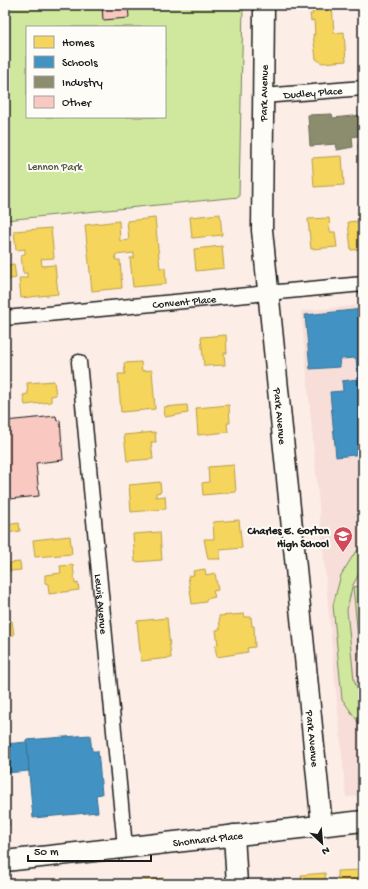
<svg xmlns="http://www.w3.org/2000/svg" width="368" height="889" viewBox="0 0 368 889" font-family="'Gochi Hand',sans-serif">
<rect width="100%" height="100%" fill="#fcede7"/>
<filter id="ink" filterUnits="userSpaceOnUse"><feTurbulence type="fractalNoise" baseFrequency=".025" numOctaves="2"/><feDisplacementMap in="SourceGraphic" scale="8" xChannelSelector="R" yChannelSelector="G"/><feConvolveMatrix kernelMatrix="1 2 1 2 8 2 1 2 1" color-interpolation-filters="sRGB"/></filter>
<g filter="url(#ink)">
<path fill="#f7ded8" d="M 363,305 L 363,796 L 346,797 L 301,311 Z"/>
<g fill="#d0e89e" stroke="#76825d" fill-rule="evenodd">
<path d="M 5,5 L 243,5 L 239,197 L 5,220 ZM 27,27 L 165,27 L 165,117 L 27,117 Z"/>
<path d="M 363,546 L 363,566 L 352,587 L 347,610 L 354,680 L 363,705 L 363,729 L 342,699 L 333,605 L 341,575 L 354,554 Z"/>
<path d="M 363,586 L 363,687 L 353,587 Z"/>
</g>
<g fill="#f6d55c" stroke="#b59e49">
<path d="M 312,5 L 332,5 L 334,33 L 344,32 L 346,61 L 322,63 L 316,59 L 313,34 L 315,35 L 314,20 L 311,21 L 310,14 L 313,14 Z"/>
<path d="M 342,156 L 344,185 L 314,187 L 312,158 Z"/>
<path d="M 220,214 L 222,235 L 192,238 L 190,217 Z"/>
<path d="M 155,218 L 160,268 L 165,268 L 166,284 L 133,287 L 130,258 L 134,258 L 134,253 L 115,255 L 116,260 L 120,260 L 122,288 L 92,291 L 85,225 L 119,221 L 120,241 L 129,240 L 127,221 Z"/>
<path d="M 329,218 L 330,232 L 335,232 L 337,247 L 311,249 L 308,219 Z"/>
<path d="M 357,221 L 358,226 L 363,225 L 363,249 L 351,250 L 348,222 Z"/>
<path d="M 51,228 L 54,258 L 41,259 L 42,266 L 55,265 L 58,294 L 21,298 L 19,278 L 27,278 L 27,273 L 23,273 L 21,255 L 25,254 L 25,249 L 16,250 L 14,231 Z"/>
<path d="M 222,246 L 224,268 L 196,271 L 194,249 Z"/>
<path d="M 5,261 L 6,265 L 14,264 L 16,278 L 5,280 Z"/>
<path d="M 226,335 L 227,353 L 224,353 L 225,365 L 204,366 L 201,337 Z"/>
<path d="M 141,362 L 142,371 L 152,370 L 155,409 L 121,412 L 118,374 L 125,374 L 124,363 Z"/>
<path d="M 54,381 L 56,395 L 51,396 L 51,402 L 25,405 L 23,395 L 28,394 L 27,383 Z"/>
<path d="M 187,405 L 188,413 L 165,417 L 164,407 Z"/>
<path d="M 229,405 L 230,423 L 227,423 L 228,432 L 198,435 L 196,408 Z"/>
<path d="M 155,432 L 156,442 L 151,442 L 153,459 L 127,461 L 124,435 Z"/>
<path d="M 234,465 L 236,492 L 203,495 L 202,483 L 209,482 L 208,467 Z"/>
<path d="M 160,482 L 161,492 L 156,493 L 156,497 L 165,496 L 166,509 L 131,512 L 129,485 Z"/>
<path d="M 239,520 L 242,548 L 220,550 L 220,559 L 208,559 L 204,539 L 214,539 L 213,522 Z"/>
<path d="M 19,523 L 20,531 L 7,533 L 6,525 Z"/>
<path d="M 160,532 L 162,560 L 135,562 L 133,534 Z"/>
<path d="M 70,536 L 72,554 L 35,557 L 33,540 Z"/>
<path d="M 20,562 L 21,570 L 10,571 L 9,563 Z"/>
<path d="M 73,565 L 75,584 L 78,583 L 79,590 L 49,594 L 48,584 L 45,583 L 45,575 L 61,573 L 60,566 Z"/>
<path d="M 205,569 L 206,575 L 215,573 L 218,590 L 213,591 L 215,597 L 206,599 L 206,602 L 192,604 L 188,576 L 194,575 L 193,571 Z"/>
<path d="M 244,614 L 245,617 L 251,617 L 252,626 L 254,626 L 255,647 L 247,648 L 248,652 L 217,657 L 215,646 L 218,645 L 216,630 L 220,629 L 219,616 Z"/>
<path d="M 167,618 L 171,658 L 141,661 L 137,621 Z"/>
<path d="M 12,621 L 14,635 L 5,636 L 5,622 Z"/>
<path d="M 362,870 L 363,884 L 338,884 L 337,871 Z"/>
<path d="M 325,873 L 326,884 L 302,884 L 301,875 Z"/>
<path d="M 164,878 L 165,884 L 136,884 L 135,881 Z"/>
</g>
<g fill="#4393c3" stroke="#376f91">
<path d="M 363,309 L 363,454 L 336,457 L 330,392 L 343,391 L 342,381 L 358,379 L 356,358 L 340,359 L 340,367 L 310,369 L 305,315 Z"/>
<path d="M 90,735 L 92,751 L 98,751 L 102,794 L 96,795 L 98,812 L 33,818 L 26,740 Z"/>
<path d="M 27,742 L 29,771 L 5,773 L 5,744 Z"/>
<path d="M 5,780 L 9,825 L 5,825 Z"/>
</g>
<g fill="#8c8c6e" stroke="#6a6a55">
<path d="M 332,114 L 333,118 L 362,115 L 363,135 L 352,137 L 353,147 L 337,150 L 336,144 L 310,146 L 308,115 Z"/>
<path d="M 363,143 L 363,162 L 359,162 L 358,144 Z"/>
</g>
<g fill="#f9c9c1" stroke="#1c1c1c">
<path d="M 102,5 L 128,5 L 129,18 L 103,20 Z"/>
<path d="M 56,416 L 57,421 L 60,420 L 63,460 L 36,463 L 39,496 L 9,499 L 5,457 L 5,421 Z"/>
</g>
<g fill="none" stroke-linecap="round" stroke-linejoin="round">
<g stroke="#1c1c1c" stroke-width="17">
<g id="street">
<path id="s1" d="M 263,96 L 363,88"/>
<path id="s2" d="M 5,318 L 363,284"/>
<path id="s3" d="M 79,362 L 125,847"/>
</g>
</g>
<g stroke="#1c1c1c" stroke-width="23">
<g id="secondary">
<path id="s4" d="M 264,5 L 262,230 L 322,826"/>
<path d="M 234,835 L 237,884"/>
<path id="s5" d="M 5,861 L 363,821"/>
</g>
</g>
<use href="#street" stroke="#fdfcf7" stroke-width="14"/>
<use href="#secondary" stroke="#fdfcf7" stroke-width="20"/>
</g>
</g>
<defs>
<g id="school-pin" transform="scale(1)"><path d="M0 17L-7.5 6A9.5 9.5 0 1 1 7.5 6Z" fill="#d1495b" stroke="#fdfcf7"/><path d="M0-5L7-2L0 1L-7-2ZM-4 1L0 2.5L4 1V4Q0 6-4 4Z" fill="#fff"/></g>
</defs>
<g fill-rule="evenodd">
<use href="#school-pin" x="343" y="536"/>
</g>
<g text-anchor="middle" stroke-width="4" stroke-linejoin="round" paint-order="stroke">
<g font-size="11" fill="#1c1c1c" stroke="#fdfcf7">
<text dy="4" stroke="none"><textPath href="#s1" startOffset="50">Dudley Place</textPath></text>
<text transform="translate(263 93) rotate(-89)" y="4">Park Avenue</text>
<text dy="4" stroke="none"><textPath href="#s2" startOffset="180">Convent Place</textPath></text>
<text dy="4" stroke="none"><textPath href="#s4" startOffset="412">Park Avenue</textPath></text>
<text dy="4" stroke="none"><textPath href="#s3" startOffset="243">Lewis Avenue</textPath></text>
<text dy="4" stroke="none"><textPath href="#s4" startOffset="736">Park Avenue</textPath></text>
<text dy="4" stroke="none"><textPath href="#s5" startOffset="204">Shonnard Place</textPath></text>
</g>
<g font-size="11" fill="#525943" stroke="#fdfcf7">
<text x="55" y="170">Lennon Park</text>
</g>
<g font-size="11" font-weight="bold" fill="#1c1c1c" stroke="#fdfcf7" text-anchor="end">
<text x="329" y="534">Charles E. Gorton<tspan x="329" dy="13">High School</tspan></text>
</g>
</g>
<rect width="368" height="889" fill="none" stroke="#fdfcf7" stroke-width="20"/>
<rect x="10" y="10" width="348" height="869" fill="none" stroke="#1c1c1c" stroke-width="1.5" filter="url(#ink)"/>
<rect x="26" y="26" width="140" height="92" fill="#fdfcf7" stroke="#a3a29f"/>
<rect x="34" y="36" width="20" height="12" fill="#f6d55c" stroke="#a3a29f"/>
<text x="62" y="46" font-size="12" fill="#1c1c1c">Homes</text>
<rect x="34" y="56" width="20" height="12" fill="#4393c3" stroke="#a3a29f"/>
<text x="62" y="66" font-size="12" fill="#1c1c1c">Schools</text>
<rect x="34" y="76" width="20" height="12" fill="#8c8c6e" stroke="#a3a29f"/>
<text x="62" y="86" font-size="12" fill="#1c1c1c">Industry</text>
<rect x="34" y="96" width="20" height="12" fill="#f9c9c1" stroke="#a3a29f"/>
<text x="62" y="106" font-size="12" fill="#1c1c1c">Other</text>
<g transform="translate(322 843) rotate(154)" stroke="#fdfcf7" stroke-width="3" paint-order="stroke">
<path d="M0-3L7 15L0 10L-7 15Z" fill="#1c1c1c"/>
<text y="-6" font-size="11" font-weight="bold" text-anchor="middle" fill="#1c1c1c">N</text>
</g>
<path d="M28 855v6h123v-6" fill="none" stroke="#1c1c1c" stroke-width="2"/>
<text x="34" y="855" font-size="12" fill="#1c1c1c" stroke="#fdfcf7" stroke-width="3" paint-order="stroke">50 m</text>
</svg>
